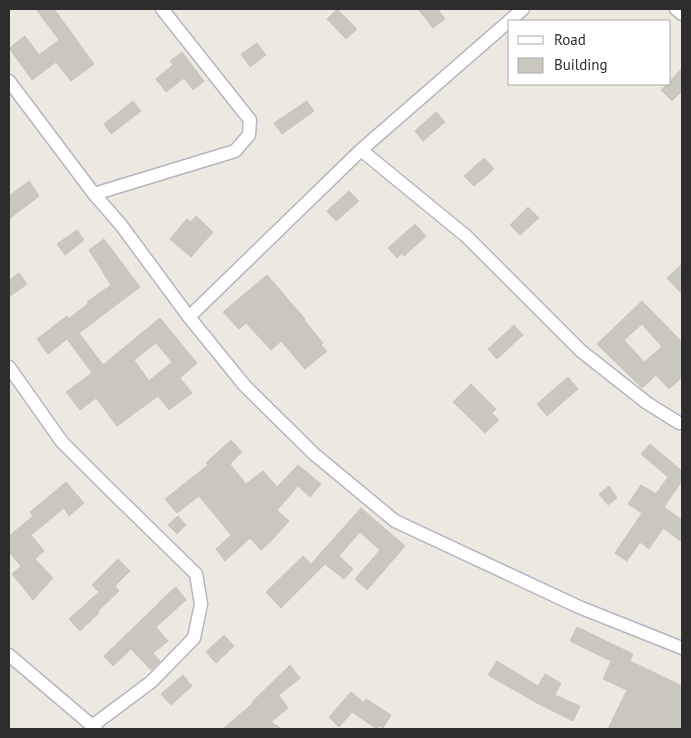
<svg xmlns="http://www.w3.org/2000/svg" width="691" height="738" viewBox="0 0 691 738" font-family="'PT Sans',sans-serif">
<rect width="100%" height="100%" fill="#eee9e0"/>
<g fill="#cac7bf" stroke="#cac5ba" fill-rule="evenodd">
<path d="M 36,9 L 54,9 L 94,64 L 71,81 L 56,62 L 32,80 L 9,48 L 25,36 L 39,55 L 59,40 Z"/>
<path d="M 337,9 L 357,29 L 346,39 L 327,19 Z"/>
<path d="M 418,9 L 438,9 L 445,19 L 433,28 Z"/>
<path d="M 257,43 L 266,55 L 250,67 L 241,54 Z"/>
<path d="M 182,52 L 204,81 L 193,90 L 184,78 L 166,92 L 156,79 L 173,65 L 170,61 Z"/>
<path d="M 682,68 L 682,91 L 672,101 L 661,90 L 667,84 L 670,84 L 670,81 Z"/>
<path d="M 133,101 L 141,111 L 111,134 L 104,124 Z"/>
<path d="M 307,101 L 314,111 L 282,134 L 274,123 Z"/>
<path d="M 436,112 L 445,122 L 423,141 L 415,131 Z"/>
<path d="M 484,158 L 494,169 L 474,186 L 464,176 Z"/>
<path d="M 29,181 L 39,196 L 9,219 L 9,196 Z"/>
<path d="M 349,191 L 359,201 L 336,221 L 327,211 Z"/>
<path d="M 528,207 L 539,218 L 520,235 L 510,225 Z"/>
<path d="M 196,216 L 213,232 L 191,257 L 170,239 L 187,219 L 191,222 Z"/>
<path d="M 415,224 L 426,236 L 404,256 L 402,253 L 397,258 L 388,248 Z"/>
<path d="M 77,230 L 84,240 L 65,255 L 57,244 Z"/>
<path d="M 104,239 L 140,287 L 79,333 L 103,365 L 160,318 L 197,363 L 180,378 L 192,393 L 169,410 L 158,396 L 117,426 L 96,398 L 80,410 L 66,392 L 92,373 L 67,339 L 48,354 L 37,339 L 67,316 L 68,319 L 88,304 L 87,302 L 111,285 L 89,250 ZM 156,343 L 172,362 L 149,381 L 134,360 Z"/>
<path d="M 682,264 L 682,294 L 667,278 Z"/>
<path d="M 19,273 L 27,284 L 9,297 L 9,280 Z"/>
<path d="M 267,275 L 305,319 L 304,320 L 323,343 L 321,345 L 327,351 L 305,369 L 281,341 L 271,350 L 246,323 L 239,329 L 223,312 Z"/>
<path d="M 642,301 L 682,342 L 682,377 L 669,389 L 656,375 L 642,388 L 597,344 ZM 642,324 L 662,347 L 644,362 L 624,340 Z"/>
<path d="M 514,325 L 523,335 L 497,359 L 488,349 Z"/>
<path d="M 568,377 L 578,389 L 547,416 L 537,404 Z"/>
<path d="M 471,384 L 496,409 L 492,413 L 499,420 L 485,433 L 453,402 Z"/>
<path d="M 231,440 L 242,452 L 230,464 L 246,484 L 263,471 L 277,487 L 298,465 L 321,484 L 310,497 L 298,486 L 277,510 L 289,521 L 271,541 L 261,550 L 250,538 L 225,561 L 216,549 L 231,535 L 199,496 L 177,513 L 165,499 L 208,465 L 206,463 Z"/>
<path d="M 650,444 L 682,471 L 682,481 L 664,507 L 682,520 L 682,542 L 663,528 L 649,549 L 640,542 L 627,561 L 615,553 L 642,513 L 628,504 L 641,485 L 656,494 L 668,477 L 641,454 Z"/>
<path d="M 66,482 L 84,503 L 69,516 L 64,508 L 31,535 L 44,551 L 35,559 L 53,578 L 33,600 L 12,574 L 21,566 L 9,552 L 9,536 L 33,516 L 30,512 Z"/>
<path d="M 609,486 L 617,498 L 608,505 L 599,494 Z"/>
<path d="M 361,508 L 405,546 L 367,590 L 355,579 L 380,550 L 360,532 L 339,556 L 353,569 L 344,579 L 325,564 L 281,608 L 266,592 L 303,556 L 311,564 Z"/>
<path d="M 178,516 L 186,525 L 177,534 L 168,525 Z"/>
<path d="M 118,559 L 130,571 L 115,586 L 119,591 L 97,612 L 99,613 L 80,631 L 69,619 L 99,592 L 92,585 Z"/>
<path d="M 176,587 L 186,600 L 156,627 L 168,641 L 153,653 L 160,661 L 151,670 L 131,649 L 113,666 L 104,656 L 159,603 L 159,602 Z"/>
<path d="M 577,627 L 633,654 L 630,661 L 682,686 L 682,729 L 608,729 L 627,690 L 603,679 L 611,661 L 570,641 Z"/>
<path d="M 224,635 L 234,646 L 216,663 L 206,652 Z"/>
<path d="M 497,661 L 538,686 L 545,674 L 561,683 L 555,695 L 580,706 L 573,721 L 537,703 L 488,675 Z"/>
<path d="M 290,665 L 300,678 L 279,695 L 288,708 L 271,722 L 282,729 L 223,729 L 253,703 L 252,702 Z"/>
<path d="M 183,675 L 192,686 L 171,705 L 161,694 Z"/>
<path d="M 351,692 L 364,703 L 366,699 L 391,715 L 383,728 L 380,726 L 377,729 L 352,712 L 339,727 L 329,717 Z"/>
</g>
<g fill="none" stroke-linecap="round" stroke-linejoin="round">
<g stroke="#b4b6c0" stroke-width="15">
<g id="street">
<path d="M 676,9 L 682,14"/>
<path d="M 9,81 L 94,194 L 121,225 L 189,317 L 245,386 L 314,454 L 395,521 L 579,607 L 682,648"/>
<path d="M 361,150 L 466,236 L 581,351 L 647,403 L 679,423 L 682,423"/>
<path d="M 94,194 L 235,151 L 249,135 L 250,120 L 162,9"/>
<path d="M 189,317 L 361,150 L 523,9"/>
<path d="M 9,367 L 62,442 L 106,486 L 196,574 L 201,604 L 194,638 L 151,682 L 92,726"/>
<path d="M 9,655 L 96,729"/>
</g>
</g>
<use href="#street" stroke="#fff" stroke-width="12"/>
</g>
<rect width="691" height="738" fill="none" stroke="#2d2d2d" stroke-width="20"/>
<rect x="508" y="20" width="162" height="65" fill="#ffffff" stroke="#ababab"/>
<rect x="518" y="36" width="25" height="8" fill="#ffffff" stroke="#ababab"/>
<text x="554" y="45" font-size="15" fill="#2d2d2d">Road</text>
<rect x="518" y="58" width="25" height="15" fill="#cac7bf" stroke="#ababab"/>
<text x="554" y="70" font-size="15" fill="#2d2d2d">Building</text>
</svg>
